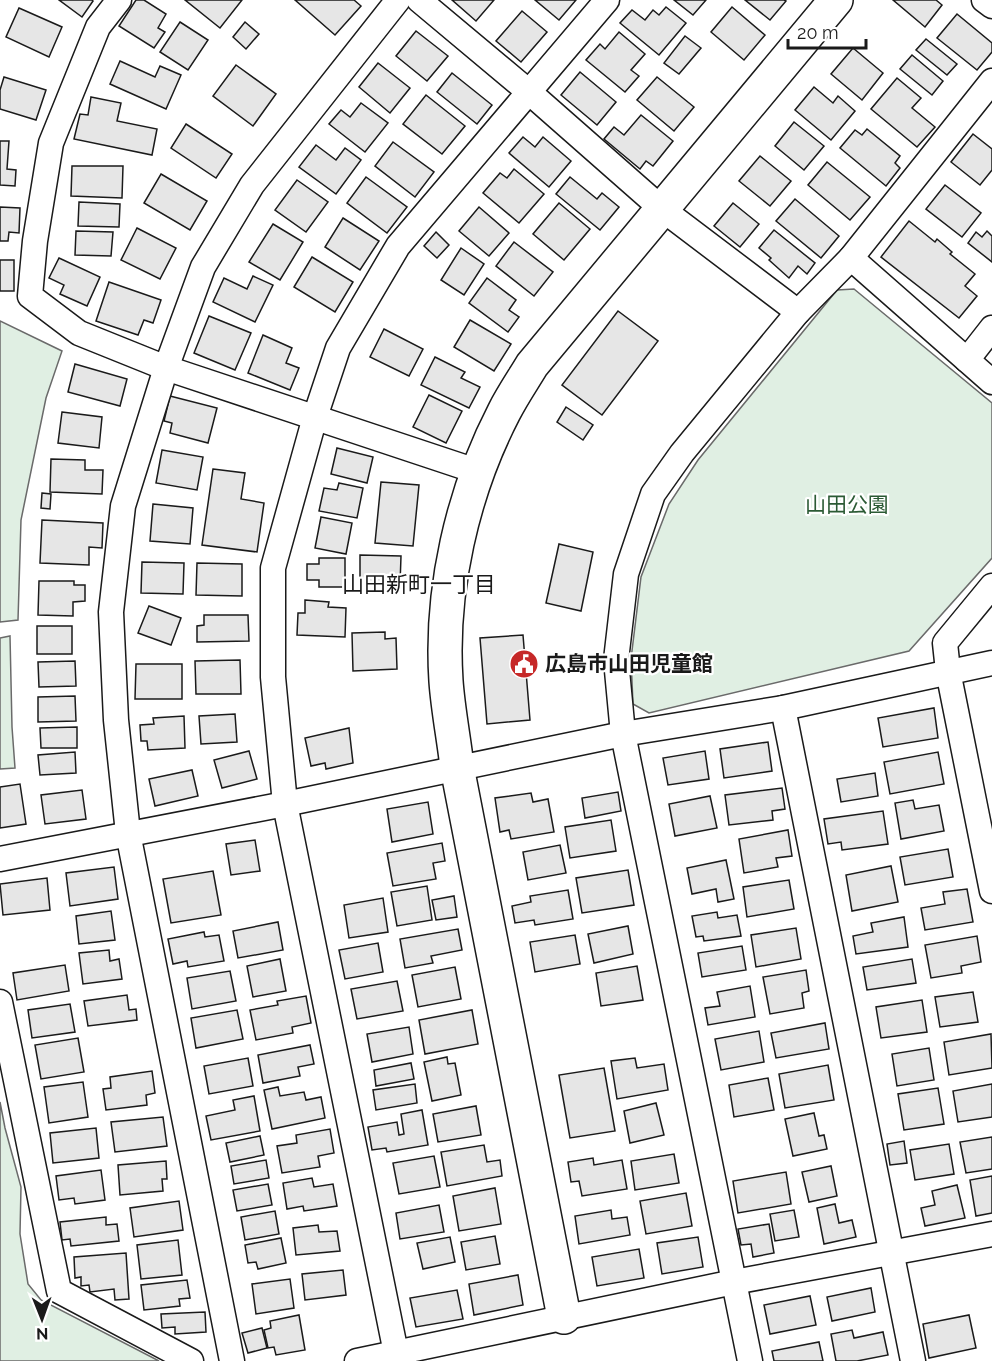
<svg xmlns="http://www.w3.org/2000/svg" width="992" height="1361" viewBox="0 0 992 1361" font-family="Raleway,'Noto Sans JP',sans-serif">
<rect width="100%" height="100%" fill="#fff"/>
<g fill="#e0efe3" stroke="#6a6a6a" stroke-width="1.5">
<path d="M 854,289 L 992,403 L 992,558 L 909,651 L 649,713 L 633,704 L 631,659 L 641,577 L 669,504 L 698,460 L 837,290 Z"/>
<path d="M 0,321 L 62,351 L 46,398 L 21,520 L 18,620 L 0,622 Z"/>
<path d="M 10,636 L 12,727 L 15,768 L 0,769 L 0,638 Z"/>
<path d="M 0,1102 L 5,1128 L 21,1187 L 20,1234 L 28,1284 L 41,1300 L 159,1361 L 0,1361 Z"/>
</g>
<g fill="#e6e6e6" stroke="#1a1a1a" stroke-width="1.5">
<path d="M 59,0 L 92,0 L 93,1 L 82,17 Z"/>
<path d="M 136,0 L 144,0 L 166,14 L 158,28 L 165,32 L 154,48 L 119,26 Z"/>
<path d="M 185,0 L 242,0 L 220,28 Z"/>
<path d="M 295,0 L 354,0 L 361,6 L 335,35 Z"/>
<path d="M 452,0 L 494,0 L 476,21 Z"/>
<path d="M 535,0 L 576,0 L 559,20 Z"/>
<path d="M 674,0 L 706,0 L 693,15 Z"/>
<path d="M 745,0 L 784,0 L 786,1 L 770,20 Z"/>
<path d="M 893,0 L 936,0 L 942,5 L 925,27 Z"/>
<path d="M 666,7 L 686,23 L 659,55 L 620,23 L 632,10 L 645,20 L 653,10 L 659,15 Z"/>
<path d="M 732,7 L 765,35 L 744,60 L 711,32 Z"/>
<path d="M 19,8 L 62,27 L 49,57 L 6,37 Z"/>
<path d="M 522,11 L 547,32 L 521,62 L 496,41 Z"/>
<path d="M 957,14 L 992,43 L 992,52 L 977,70 L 937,38 Z"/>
<path d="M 180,22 L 208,40 L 188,70 L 160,52 Z"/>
<path d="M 245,22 L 259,34 L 246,49 L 233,37 Z"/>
<path d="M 416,31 L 448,56 L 427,81 L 396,56 Z"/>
<path d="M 619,32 L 645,54 L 631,70 L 639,76 L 625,92 L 586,60 L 600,44 L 605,49 Z"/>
<path d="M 685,36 L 701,48 L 679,74 L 664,63 Z"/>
<path d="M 926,39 L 957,64 L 947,75 L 916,50 Z"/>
<path d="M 853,48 L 883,73 L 862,100 L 831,74 Z"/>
<path d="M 912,55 L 943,81 L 932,95 L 900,69 Z"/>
<path d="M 120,61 L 155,77 L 160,66 L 181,75 L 166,109 L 110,84 Z"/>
<path d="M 378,63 L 410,88 L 390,113 L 359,87 Z"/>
<path d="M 236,65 L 276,94 L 253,126 L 213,96 Z"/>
<path d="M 580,72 L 616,102 L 597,125 L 561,95 Z"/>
<path d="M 452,73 L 492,105 L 477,124 L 437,92 Z"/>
<path d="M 4,77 L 46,90 L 36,120 L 0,109 L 0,90 Z"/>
<path d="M 657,77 L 694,107 L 674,131 L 637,100 Z"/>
<path d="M 897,78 L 921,98 L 912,108 L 935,127 L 917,147 L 871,109 Z"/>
<path d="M 814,87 L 833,103 L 838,96 L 855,111 L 831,140 L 795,110 Z"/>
<path d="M 426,95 L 465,126 L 442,154 L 403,124 Z"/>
<path d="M 91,97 L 121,103 L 117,121 L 157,129 L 152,155 L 74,139 L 80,114 L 88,115 Z"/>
<path d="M 361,103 L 388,123 L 365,152 L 329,124 L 341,110 L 350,117 Z"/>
<path d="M 641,115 L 673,141 L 653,166 L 646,161 L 640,169 L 604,139 L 614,127 L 624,135 Z"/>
<path d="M 794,122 L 824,146 L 804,170 L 775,146 Z"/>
<path d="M 186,124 L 232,154 L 216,178 L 171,148 Z"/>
<path d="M 867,129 L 900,156 L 895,163 L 900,168 L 886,186 L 840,148 L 855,130 L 862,135 Z"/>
<path d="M 973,134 L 992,149 L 992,170 L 980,185 L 951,162 Z"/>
<path d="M 523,137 L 535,147 L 543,137 L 571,161 L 549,187 L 509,153 Z"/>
<path d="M 0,141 L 9,141 L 7,169 L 16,170 L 15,186 L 0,185 Z"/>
<path d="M 393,142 L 434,172 L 415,197 L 375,166 Z"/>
<path d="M 316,145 L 336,160 L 345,148 L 361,160 L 336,194 L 299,167 Z"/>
<path d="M 760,156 L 791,181 L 770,206 L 739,181 Z"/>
<path d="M 827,162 L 870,197 L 850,220 L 808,185 Z"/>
<path d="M 72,166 L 123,166 L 122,198 L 71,196 Z"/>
<path d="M 514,169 L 544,194 L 519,223 L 483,193 L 500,173 L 507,178 Z"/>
<path d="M 161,174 L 207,201 L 190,230 L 144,203 Z"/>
<path d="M 366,177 L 407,207 L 387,233 L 347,203 Z"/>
<path d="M 570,177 L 597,199 L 602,193 L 619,207 L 600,230 L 556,194 Z"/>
<path d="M 297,180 L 328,202 L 306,232 L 275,210 Z"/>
<path d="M 945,185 L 981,213 L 962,237 L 926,209 Z"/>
<path d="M 795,199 L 839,236 L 821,258 L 776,221 Z"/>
<path d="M 79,202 L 120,204 L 119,227 L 78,226 Z"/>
<path d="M 559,203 L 590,229 L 564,260 L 533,234 Z"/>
<path d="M 733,203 L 759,224 L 740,247 L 714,226 Z"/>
<path d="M 0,207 L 20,208 L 19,233 L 9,232 L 8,241 L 0,241 Z"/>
<path d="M 479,207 L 509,233 L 489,256 L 459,231 Z"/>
<path d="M 343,218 L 379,241 L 360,270 L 325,247 Z"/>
<path d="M 909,221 L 935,242 L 937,239 L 952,252 L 950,254 L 975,274 L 965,286 L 977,296 L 959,318 L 881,257 Z"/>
<path d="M 273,224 L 303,242 L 280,280 L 249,262 Z"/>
<path d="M 137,228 L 176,248 L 160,279 L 121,260 Z"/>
<path d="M 774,230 L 815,263 L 807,274 L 798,266 L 789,278 L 769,260 L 771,258 L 759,248 Z"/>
<path d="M 76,231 L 113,232 L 111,256 L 75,255 Z"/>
<path d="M 987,231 L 992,236 L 992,262 L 968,243 L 976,232 L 982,237 Z"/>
<path d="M 436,232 L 449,245 L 437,258 L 424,246 Z"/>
<path d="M 514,242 L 553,272 L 534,296 L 496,266 Z"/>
<path d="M 461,248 L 484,264 L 464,295 L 441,280 Z"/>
<path d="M 312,257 L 353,282 L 335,312 L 294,287 Z"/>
<path d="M 59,258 L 100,277 L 87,306 L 60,294 L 64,285 L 49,278 Z"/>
<rect x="0" y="260" width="14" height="31"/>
<path d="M 253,276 L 273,285 L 255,322 L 213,302 L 224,278 L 247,289 Z"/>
<path d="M 487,278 L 516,300 L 509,310 L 519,317 L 508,332 L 469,303 Z"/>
<path d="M 109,282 L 161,300 L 153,323 L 144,320 L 138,335 L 96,321 Z"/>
<path d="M 618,311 L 658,341 L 602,415 L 562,385 Z"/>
<path d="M 209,316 L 251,333 L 235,370 L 194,353 Z"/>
<path d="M 470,320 L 511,344 L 494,371 L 454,347 Z"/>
<path d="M 384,329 L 423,349 L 409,376 L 370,357 Z"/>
<path d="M 263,335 L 292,348 L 286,363 L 299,368 L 290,390 L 248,373 Z"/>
<path d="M 435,357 L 465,372 L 461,378 L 480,387 L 469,408 L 421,385 Z"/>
<path d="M 75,364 L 127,379 L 120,406 L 68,392 Z"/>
<path d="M 429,395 L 462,411 L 446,443 L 413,427 Z"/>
<path d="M 170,396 L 217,408 L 208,443 L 170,433 L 172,423 L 164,421 Z"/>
<path d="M 566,407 L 593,425 L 583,440 L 557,422 Z"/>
<path d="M 62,412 L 102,417 L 99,448 L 58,443 Z"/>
<path d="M 337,448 L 373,457 L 367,483 L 331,474 Z"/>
<path d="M 162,450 L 203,457 L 197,490 L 156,483 Z"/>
<path d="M 51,459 L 85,460 L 85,470 L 103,470 L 102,494 L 50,492 Z"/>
<path d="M 213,469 L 245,473 L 241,499 L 264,503 L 257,552 L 202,545 Z"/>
<path d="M 381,482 L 419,485 L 413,546 L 375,543 Z"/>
<path d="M 339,483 L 363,488 L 357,518 L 319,511 L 324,488 L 337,490 Z"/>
<path d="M 42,493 L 51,494 L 50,509 L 41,508 Z"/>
<path d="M 153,504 L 193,508 L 190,544 L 150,541 Z"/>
<path d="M 321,517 L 352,523 L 346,554 L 315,548 Z"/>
<path d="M 42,520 L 103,523 L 102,548 L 89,547 L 89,565 L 40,563 Z"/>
<path d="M 559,544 L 593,552 L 581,611 L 546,603 Z"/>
<path d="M 360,555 L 401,556 L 400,585 L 360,584 Z"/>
<path d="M 319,558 L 345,558 L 345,587 L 319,587 L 319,580 L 307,580 L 307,564 L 319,564 Z"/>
<path d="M 142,562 L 184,563 L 183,594 L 141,593 Z"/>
<path d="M 197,563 L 242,564 L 242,596 L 196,595 Z"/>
<path d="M 39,581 L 74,581 L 74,585 L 85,585 L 85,601 L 73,602 L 73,616 L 38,615 Z"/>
<path d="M 305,600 L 329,602 L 328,607 L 346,608 L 345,637 L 297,635 L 298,613 L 305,613 Z"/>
<path d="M 149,606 L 181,618 L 171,645 L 138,633 Z"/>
<path d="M 204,615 L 248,615 L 249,641 L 197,642 L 197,626 L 204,625 Z"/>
<rect x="37" y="626" width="35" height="28"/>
<path d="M 385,632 L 385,639 L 396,638 L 397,669 L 353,671 L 352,633 Z"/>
<path d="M 523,635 L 530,720 L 487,724 L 480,638 Z"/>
<path d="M 240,660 L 241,694 L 196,694 L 195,661 Z"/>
<path d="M 75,661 L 76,686 L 39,687 L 38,662 Z"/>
<path d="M 136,664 L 182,664 L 182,699 L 135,699 Z"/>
<path d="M 75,696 L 76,721 L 38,722 L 38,697 Z"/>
<path d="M 934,708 L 938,738 L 883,747 L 878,718 Z"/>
<path d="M 235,714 L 237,742 L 201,744 L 199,716 Z"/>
<path d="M 184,716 L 185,748 L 148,750 L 147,741 L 141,741 L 140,725 L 154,724 L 153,718 Z"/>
<path d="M 77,727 L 77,748 L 41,748 L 40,728 Z"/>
<path d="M 349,728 L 353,763 L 326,769 L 325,763 L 311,766 L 305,738 Z"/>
<path d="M 768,742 L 772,771 L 724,778 L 720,749 Z"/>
<path d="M 249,751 L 257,779 L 222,788 L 214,760 Z"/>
<path d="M 705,751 L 709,779 L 668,785 L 663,758 Z"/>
<path d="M 75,752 L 76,773 L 40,775 L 38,755 Z"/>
<path d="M 938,752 L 944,784 L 890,794 L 884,762 Z"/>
<path d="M 192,770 L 198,796 L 155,806 L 149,779 Z"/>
<path d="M 875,773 L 878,796 L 841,802 L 837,779 Z"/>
<path d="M 20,784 L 26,824 L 0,828 L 0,787 Z"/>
<path d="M 782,788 L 785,809 L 772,811 L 773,820 L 729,825 L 725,795 Z"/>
<path d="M 82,790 L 86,819 L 45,824 L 41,795 Z"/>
<path d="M 618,792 L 621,811 L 585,818 L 582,798 Z"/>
<path d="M 531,793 L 533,802 L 548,799 L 554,832 L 511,839 L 509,830 L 500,832 L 495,798 Z"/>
<path d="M 710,796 L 717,828 L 675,836 L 669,804 Z"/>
<path d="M 913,800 L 915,809 L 939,805 L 944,831 L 901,839 L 895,803 Z"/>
<path d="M 428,802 L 433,834 L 392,842 L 387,809 Z"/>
<path d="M 883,811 L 888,844 L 842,850 L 841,842 L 828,844 L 824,819 Z"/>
<path d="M 611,820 L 616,851 L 570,858 L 565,827 Z"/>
<path d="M 788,830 L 792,856 L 776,858 L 778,867 L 744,873 L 739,839 Z"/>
<path d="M 255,840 L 260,871 L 231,875 L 226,844 Z"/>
<path d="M 442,843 L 445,861 L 433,863 L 436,879 L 393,886 L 387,853 Z"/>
<path d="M 560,845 L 566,873 L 528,880 L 523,852 Z"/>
<path d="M 948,849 L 953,877 L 905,885 L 900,857 Z"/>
<path d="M 726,860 L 734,899 L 718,902 L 716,889 L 692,894 L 687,868 Z"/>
<path d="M 891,866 L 898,902 L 852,911 L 846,875 Z"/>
<path d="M 114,867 L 118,899 L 70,906 L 66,873 Z"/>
<path d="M 628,870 L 634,905 L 582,913 L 576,878 Z"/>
<path d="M 213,871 L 221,915 L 171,923 L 163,879 Z"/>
<path d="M 47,878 L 50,910 L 3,915 L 0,884 Z"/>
<path d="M 789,880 L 794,909 L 747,917 L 743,887 Z"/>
<path d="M 427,886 L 432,920 L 397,926 L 391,892 Z"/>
<path d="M 967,889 L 973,922 L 925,930 L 921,908 L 945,904 L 943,892 Z"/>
<path d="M 568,890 L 573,919 L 535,925 L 534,920 L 515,923 L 512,906 L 531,902 L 530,896 Z"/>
<path d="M 454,896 L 457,917 L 436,920 L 432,900 Z"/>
<path d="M 383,898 L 388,932 L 349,938 L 344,905 Z"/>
<path d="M 111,911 L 115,940 L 79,944 L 76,916 Z"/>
<path d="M 717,912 L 718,918 L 737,915 L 741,936 L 704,941 L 703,936 L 696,937 L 692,916 Z"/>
<path d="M 904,917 L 908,947 L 856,954 L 853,936 L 873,932 L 871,923 Z"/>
<path d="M 278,922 L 283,950 L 238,958 L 233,931 Z"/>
<path d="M 628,926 L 633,954 L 594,963 L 588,934 Z"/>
<path d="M 796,928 L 801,959 L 756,967 L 751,935 Z"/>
<path d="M 458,929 L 462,950 L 431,956 L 433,963 L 405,968 L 400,939 Z"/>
<path d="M 204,932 L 205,937 L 219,935 L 224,961 L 188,967 L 187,961 L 173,964 L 168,939 Z"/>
<path d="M 575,935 L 580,964 L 535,972 L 530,942 Z"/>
<path d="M 977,936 L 981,962 L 961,966 L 962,973 L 931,978 L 925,945 Z"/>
<path d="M 378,943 L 383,972 L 345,979 L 339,950 Z"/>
<path d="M 742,946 L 746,970 L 702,977 L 698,953 Z"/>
<path d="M 109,950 L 110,961 L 119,959 L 122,979 L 83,984 L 79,953 Z"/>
<path d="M 280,959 L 286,991 L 253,997 L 247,966 Z"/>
<path d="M 912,959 L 916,983 L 867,990 L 863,967 Z"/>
<path d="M 65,965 L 69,991 L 17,1000 L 13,973 Z"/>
<path d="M 637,966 L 643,1000 L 601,1006 L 596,973 Z"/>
<path d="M 455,967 L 461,999 L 418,1007 L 412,975 Z"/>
<path d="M 806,970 L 809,991 L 802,993 L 804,1008 L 770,1014 L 763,977 Z"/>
<path d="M 230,971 L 236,1001 L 192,1009 L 187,978 Z"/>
<path d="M 397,981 L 403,1011 L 357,1019 L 351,989 Z"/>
<path d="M 750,986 L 755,1017 L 708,1025 L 705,1008 L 720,1006 L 717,992 Z"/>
<path d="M 973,992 L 978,1022 L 940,1027 L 935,997 Z"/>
<path d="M 127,995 L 129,1010 L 136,1009 L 137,1020 L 88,1026 L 84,1001 Z"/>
<path d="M 306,996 L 311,1023 L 292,1027 L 293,1033 L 256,1040 L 250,1010 L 278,1005 L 277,1001 Z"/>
<path d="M 922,1000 L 927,1032 L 881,1038 L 876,1007 Z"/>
<path d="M 70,1004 L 75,1032 L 32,1038 L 28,1010 Z"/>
<path d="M 237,1010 L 243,1039 L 196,1048 L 191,1018 Z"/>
<path d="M 472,1010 L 478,1044 L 425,1054 L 419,1020 Z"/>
<path d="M 825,1023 L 829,1049 L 776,1058 L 771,1033 Z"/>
<path d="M 409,1027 L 413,1054 L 372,1062 L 367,1034 Z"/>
<path d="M 759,1031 L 764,1062 L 721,1070 L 715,1039 Z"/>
<path d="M 991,1034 L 992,1068 L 949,1075 L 944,1042 Z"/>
<path d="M 78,1038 L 84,1072 L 41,1079 L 35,1045 Z"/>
<path d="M 310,1045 L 314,1064 L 298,1067 L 300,1076 L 263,1083 L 258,1055 Z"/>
<path d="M 929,1048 L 934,1080 L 897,1086 L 892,1054 Z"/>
<path d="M 447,1057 L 448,1064 L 455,1063 L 461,1095 L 432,1101 L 424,1062 Z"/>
<path d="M 248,1058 L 253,1086 L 209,1094 L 204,1066 Z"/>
<path d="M 635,1058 L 637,1068 L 664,1064 L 668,1090 L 617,1099 L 611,1061 Z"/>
<path d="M 411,1063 L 414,1079 L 376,1086 L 374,1070 Z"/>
<path d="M 828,1065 L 834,1100 L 785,1108 L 779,1074 Z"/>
<path d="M 604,1068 L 615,1131 L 570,1138 L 559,1075 Z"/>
<path d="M 152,1071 L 155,1093 L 146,1095 L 147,1105 L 106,1110 L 103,1089 L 111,1088 L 110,1077 Z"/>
<path d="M 768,1078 L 774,1110 L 734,1117 L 729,1085 Z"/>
<path d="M 83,1082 L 88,1117 L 49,1123 L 44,1087 Z"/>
<path d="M 415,1084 L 417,1103 L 376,1110 L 373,1090 Z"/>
<path d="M 992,1084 L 992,1117 L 958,1122 L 953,1091 Z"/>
<path d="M 278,1087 L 280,1096 L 304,1092 L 306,1100 L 321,1097 L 325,1118 L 272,1129 L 264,1090 Z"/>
<path d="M 938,1088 L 944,1124 L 904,1130 L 898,1094 Z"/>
<path d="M 254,1096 L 260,1131 L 211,1140 L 206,1116 L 235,1110 L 233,1100 Z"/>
<path d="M 656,1103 L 664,1135 L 630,1143 L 624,1111 Z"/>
<path d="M 476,1106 L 481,1135 L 438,1142 L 433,1114 Z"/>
<path d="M 422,1110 L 428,1145 L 387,1152 L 386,1148 L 372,1150 L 368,1127 L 397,1122 L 399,1135 L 404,1134 L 401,1114 Z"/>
<path d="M 814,1113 L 819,1136 L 824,1135 L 827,1149 L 793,1156 L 785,1119 Z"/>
<path d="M 163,1117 L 167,1146 L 115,1152 L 111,1122 Z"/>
<path d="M 96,1128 L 99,1158 L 53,1163 L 50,1133 Z"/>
<path d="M 330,1129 L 334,1153 L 318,1156 L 320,1167 L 282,1173 L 277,1146 L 297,1143 L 296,1135 Z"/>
<path d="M 260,1136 L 264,1155 L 230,1162 L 226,1143 Z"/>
<path d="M 992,1137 L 992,1169 L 966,1173 L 960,1142 Z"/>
<path d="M 904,1141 L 907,1163 L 890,1165 L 887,1144 Z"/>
<path d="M 949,1144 L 954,1174 L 915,1180 L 910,1150 Z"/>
<path d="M 484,1145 L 487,1162 L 500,1160 L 502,1176 L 447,1186 L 441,1152 Z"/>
<path d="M 674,1154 L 679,1183 L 635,1190 L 631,1161 Z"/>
<path d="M 434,1156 L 440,1187 L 399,1194 L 393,1163 Z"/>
<path d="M 593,1158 L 594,1165 L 622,1160 L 627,1189 L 582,1196 L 579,1181 L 571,1182 L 568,1162 Z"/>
<path d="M 266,1160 L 269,1178 L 234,1184 L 231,1166 Z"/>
<path d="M 166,1161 L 167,1179 L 162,1179 L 163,1191 L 120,1195 L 118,1165 Z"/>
<path d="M 831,1166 L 837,1196 L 809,1202 L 802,1172 Z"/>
<path d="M 101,1170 L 105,1200 L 75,1204 L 74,1198 L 59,1200 L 56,1176 Z"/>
<path d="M 786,1172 L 791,1204 L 738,1213 L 733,1181 Z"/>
<path d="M 992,1176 L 992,1213 L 976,1216 L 970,1180 Z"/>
<path d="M 312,1178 L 314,1187 L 333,1184 L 337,1206 L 304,1211 L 303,1206 L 287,1209 L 283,1183 Z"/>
<path d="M 268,1184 L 272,1205 L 237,1211 L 233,1190 Z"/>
<path d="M 957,1185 L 965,1218 L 925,1226 L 921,1208 L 935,1205 L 932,1191 Z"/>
<path d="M 495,1188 L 501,1224 L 459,1231 L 453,1196 Z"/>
<path d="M 686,1193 L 692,1226 L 646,1234 L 640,1201 Z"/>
<path d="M 179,1201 L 183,1230 L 134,1237 L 130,1208 Z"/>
<path d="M 835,1204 L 839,1223 L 852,1220 L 856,1237 L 824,1244 L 817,1208 Z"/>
<path d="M 439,1205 L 444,1232 L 400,1239 L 396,1213 Z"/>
<path d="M 611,1210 L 612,1219 L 627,1217 L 630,1235 L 579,1244 L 575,1216 Z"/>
<path d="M 794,1210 L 799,1237 L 775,1241 L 770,1214 Z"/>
<path d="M 275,1211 L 279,1234 L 245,1240 L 241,1217 Z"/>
<path d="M 106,1217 L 106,1225 L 117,1224 L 119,1241 L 71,1246 L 70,1239 L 62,1240 L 60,1222 Z"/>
<path d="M 769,1224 L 774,1253 L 753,1257 L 751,1244 L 741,1245 L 738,1229 Z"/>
<path d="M 318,1225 L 319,1232 L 337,1231 L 340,1251 L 296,1255 L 293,1228 Z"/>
<path d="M 495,1236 L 500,1264 L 466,1270 L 461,1242 Z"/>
<path d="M 450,1237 L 455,1262 L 423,1269 L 417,1243 Z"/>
<path d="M 698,1237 L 703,1267 L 662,1274 L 657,1243 Z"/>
<path d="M 281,1238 L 286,1263 L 258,1269 L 256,1262 L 248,1263 L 245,1245 Z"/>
<path d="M 178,1240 L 182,1275 L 141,1279 L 137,1245 Z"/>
<path d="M 639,1249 L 644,1278 L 597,1286 L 592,1257 Z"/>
<path d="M 126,1253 L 129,1299 L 115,1300 L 114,1289 L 90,1292 L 89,1285 L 81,1286 L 81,1277 L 75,1278 L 74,1257 Z"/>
<path d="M 343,1270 L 346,1295 L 305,1300 L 302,1274 Z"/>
<path d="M 518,1275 L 523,1305 L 474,1315 L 469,1284 Z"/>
<path d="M 290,1279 L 294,1308 L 256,1314 L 252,1284 Z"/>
<path d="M 187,1280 L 190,1298 L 179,1299 L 180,1306 L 144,1310 L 141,1285 Z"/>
<path d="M 871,1288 L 875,1312 L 832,1321 L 827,1297 Z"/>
<path d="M 457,1290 L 463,1319 L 416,1327 L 410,1298 Z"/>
<path d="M 810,1296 L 816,1325 L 770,1334 L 764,1305 Z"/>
<path d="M 205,1312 L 206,1332 L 175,1334 L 175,1327 L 162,1328 L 161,1314 Z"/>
<path d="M 299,1315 L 305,1350 L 276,1355 L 274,1347 L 268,1348 L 264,1330 L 271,1328 L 270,1321 Z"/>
<path d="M 969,1315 L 976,1348 L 929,1358 L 923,1324 Z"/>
<path d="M 262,1328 L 267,1348 L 248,1353 L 242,1333 Z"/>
<path d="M 852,1330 L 854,1338 L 883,1332 L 888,1355 L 857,1361 L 836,1361 L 831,1334 Z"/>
<path d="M 819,1342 L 823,1361 L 774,1361 L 772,1351 Z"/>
</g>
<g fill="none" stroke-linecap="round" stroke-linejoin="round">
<g stroke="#1a1a1a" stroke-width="27">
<g id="street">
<path d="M 119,0 L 98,27 L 51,143 L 35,241 L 30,296 L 79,333 L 166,368 L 479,472"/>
<path d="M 419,0 L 529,92 L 662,209 L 798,312"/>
<path d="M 984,0 L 992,6"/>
<path d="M 851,258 L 992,382"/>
<path d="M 967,360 L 992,328"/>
<path d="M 992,586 L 945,643 L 948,671 L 992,891"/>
<path d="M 783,708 L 913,1361"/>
<path d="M 0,859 L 285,804 L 623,734 L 783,708 L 992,663"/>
<path d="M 0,1002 L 59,1291 L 191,1361"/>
<path d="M 396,1353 L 285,804 L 273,677 L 273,568 L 315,417 L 338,348 L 398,246 L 607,0"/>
<path d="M 232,1361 L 128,833 L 116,720 L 111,612 L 123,506 L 166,368 L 203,267 L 252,185 L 398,0"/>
<path d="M 357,1361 L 734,1282 L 992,1234"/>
<path d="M 750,1361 L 623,734 L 616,660 L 626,574 L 653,494 L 682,453 L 798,312 L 851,258 L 992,81"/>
</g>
</g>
<g stroke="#1a1a1a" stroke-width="36">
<path id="secondary" d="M 564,1317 L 457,767 C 454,739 448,710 446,681 C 440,591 462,493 504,412 C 512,396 523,380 532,365 L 836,0"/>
</g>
<use href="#street" stroke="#fff" stroke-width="24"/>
<use href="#secondary" stroke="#fff" stroke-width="33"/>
</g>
<defs>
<g id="civic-disc" transform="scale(1.5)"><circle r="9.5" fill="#c62828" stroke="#fff"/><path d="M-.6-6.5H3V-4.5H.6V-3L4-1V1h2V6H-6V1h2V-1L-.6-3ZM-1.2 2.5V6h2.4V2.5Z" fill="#fff"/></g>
</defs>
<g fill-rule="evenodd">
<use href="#civic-disc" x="524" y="664"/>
</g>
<g text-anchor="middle" stroke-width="4.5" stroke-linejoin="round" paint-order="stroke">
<g font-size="21" fill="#2b5a34" stroke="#fff">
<text x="847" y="512">山田公園</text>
</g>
<g font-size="21" font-weight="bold" fill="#1a1a1a" stroke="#fff" text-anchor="start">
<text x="545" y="671">広島市山田児童館</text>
</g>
<g font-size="22" fill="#1a1a1a" stroke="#fff">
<text x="419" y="592">山田新町一丁目</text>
</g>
</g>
<g transform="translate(42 1319) rotate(179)" stroke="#ffffff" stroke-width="4.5" paint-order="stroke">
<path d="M0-4.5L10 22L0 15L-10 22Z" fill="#1a1a1a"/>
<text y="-9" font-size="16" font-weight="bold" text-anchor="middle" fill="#1a1a1a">N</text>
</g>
<path d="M788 39v9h78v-9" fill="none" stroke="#1a1a1a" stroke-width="3"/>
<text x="797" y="39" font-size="18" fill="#1a1a1a" stroke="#ffffff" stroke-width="4.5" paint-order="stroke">20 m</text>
</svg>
